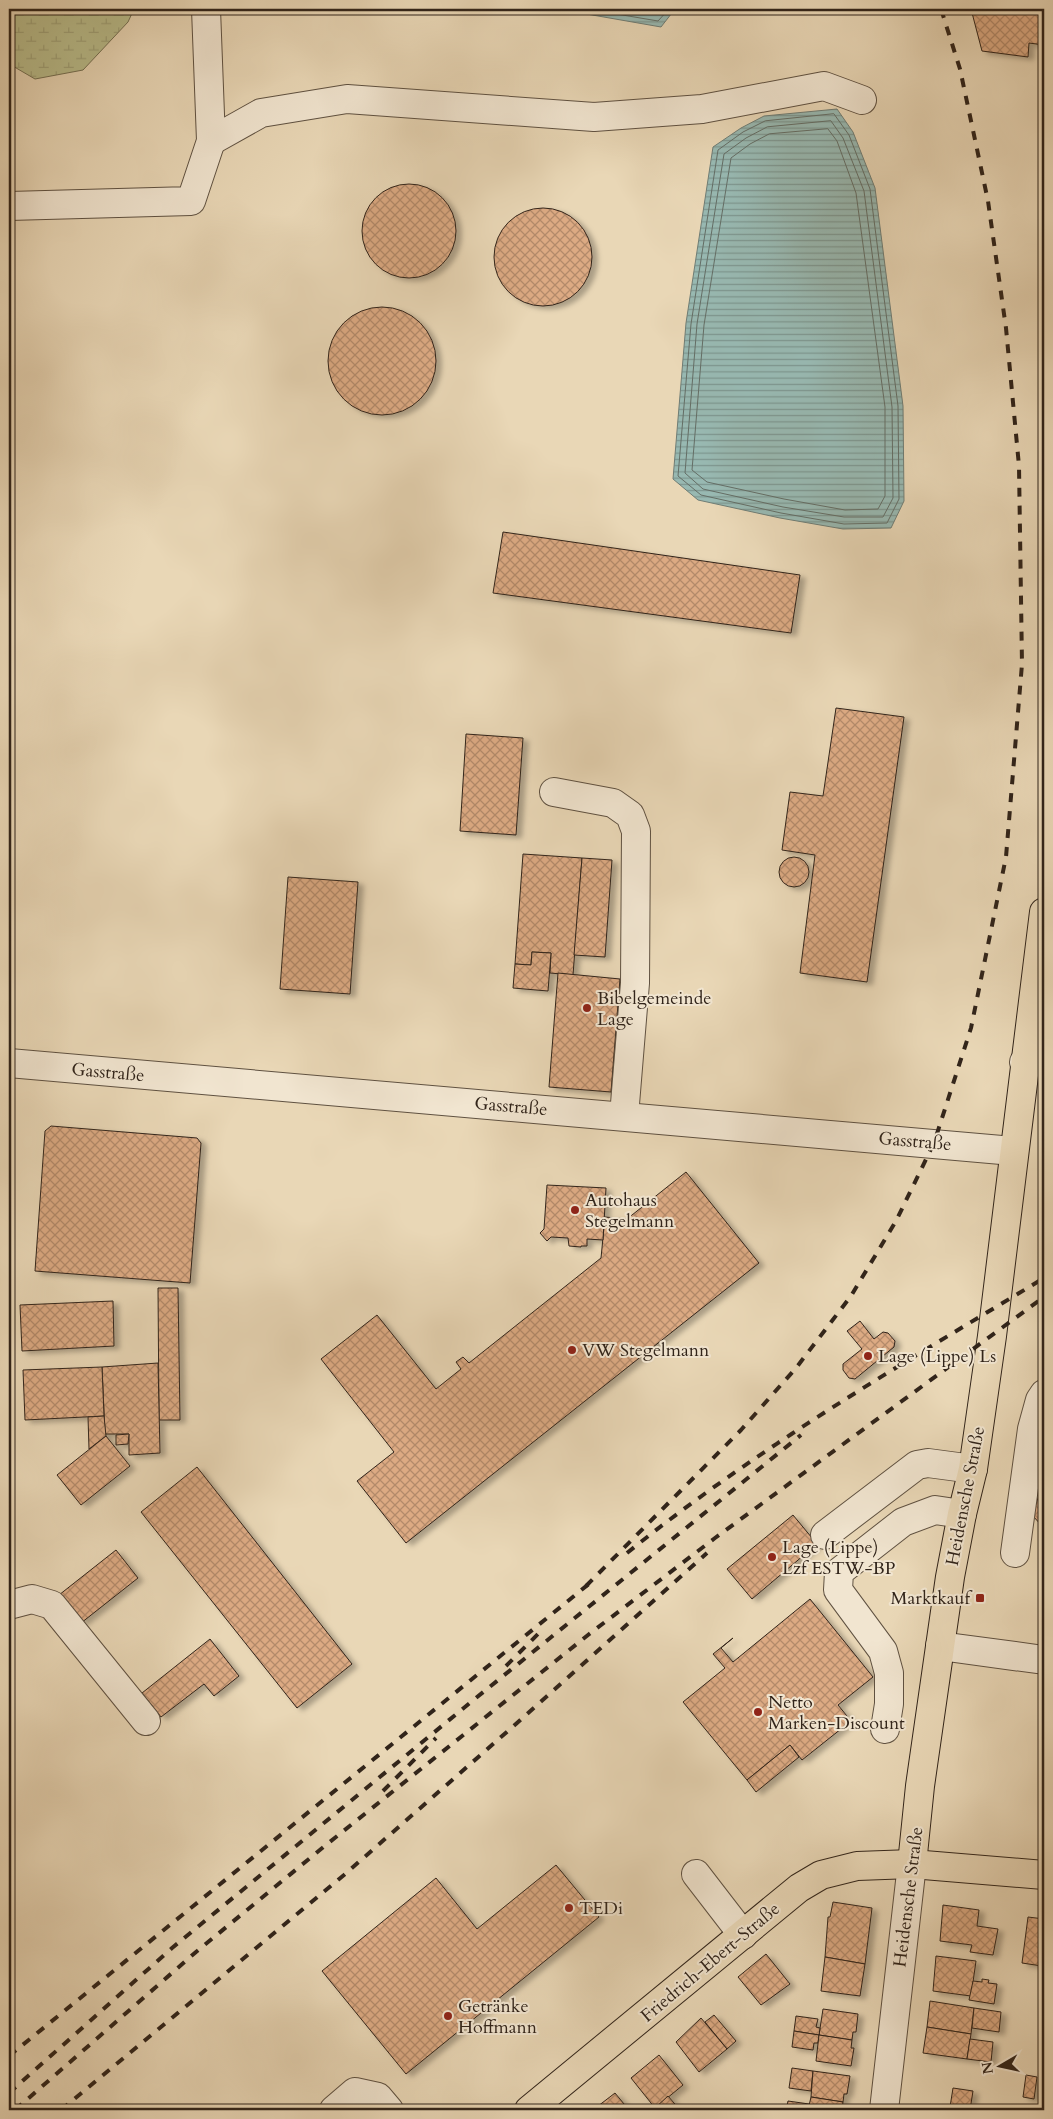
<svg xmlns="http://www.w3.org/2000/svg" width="1053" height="2119" viewBox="0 0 1053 2119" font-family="Cardo,serif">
<defs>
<pattern id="wetland-marsh" width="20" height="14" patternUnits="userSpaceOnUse" patternTransform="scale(1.25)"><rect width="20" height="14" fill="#b9bd8c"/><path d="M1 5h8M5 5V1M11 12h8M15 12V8" fill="none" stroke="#a0a278"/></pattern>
<pattern id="water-rules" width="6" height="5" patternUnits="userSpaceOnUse" patternTransform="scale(1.25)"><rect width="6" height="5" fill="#98b9b2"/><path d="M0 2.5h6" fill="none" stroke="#7d9690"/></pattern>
<pattern id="building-cross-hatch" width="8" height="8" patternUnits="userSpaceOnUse" patternTransform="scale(1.25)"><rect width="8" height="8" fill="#dcaa83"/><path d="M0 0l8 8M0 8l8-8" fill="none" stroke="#b38a6a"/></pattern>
<filter id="shadow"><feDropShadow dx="5.5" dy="3" stdDeviation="2.5" flood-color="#0004"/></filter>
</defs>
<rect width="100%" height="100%" fill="#e9d7b6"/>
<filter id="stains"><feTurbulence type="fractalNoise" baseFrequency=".004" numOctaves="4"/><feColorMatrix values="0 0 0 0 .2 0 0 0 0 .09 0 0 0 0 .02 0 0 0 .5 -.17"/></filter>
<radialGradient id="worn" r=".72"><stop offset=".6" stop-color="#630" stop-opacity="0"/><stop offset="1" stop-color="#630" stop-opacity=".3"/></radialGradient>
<path fill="url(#wetland-marsh)" stroke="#757053" d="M 12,9 L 134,9 L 128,22 L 83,70 L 35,79 L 11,65 L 9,20 Z"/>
<g fill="url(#water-rules)" stroke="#6f7d75">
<path d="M 558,9 L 675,9 L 661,27 Z"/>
<path d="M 837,109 L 853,132 L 875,188 L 903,406 L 904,501 L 891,528 L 843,529 L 780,518 L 698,500 L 673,479 L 686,323 L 713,147 L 741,128 L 764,116 Z"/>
</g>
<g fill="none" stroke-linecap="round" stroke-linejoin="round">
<g stroke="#646e66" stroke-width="1">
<path d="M 587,9 L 658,21 L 669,9"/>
<path d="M 834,114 L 849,135 L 870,189 L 898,406 L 899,499 L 887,523 L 844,524 L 781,513 L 701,495 L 678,476 L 691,324 L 718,150 L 743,132 L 765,121 Z"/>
<path d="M 831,121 L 843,138 L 864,191 L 892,407 L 893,498 L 883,517 L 844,517 L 783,507 L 703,489 L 685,473 L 697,324 L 724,154 L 746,138 L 767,127 Z"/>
<path d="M 828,129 L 837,141 L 856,193 L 885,407 L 885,496 L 878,509 L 845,510 L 784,499 L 707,482 L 692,470 L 704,325 L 731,158 L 750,144 L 769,134 Z"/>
</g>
</g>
<g fill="url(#building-cross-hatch)" stroke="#31241a" filter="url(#shadow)">
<path d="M 971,9 L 1044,9 L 1044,45 L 1029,43 L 1028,57 L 982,51 Z"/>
<circle cx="409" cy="231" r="47"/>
<circle cx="543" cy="257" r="49"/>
<circle cx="382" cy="361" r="54"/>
<path d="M 503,532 L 800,575 L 791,633 L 493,593 Z"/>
<path d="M 836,708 L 904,717 L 867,982 L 800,973 L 815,855 L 782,850 L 790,792 L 823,796 Z"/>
<path d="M 466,734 L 523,738 L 516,835 L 460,831 Z"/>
<path d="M 523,854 L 582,858 L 573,975 L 550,973 L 551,953 L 532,952 L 531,965 L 515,964 Z"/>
<circle cx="794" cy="872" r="15"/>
<path d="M 582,858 L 612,860 L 605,957 L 574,955 Z"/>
<path d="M 288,877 L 358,882 L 350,994 L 280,989 Z"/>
<path d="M 532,952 L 551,953 L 548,991 L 513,988 L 515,964 L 531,965 Z"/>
<path d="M 558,973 L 620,979 L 611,1092 L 549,1087 Z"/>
<path d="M 51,1126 L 197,1138 L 201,1143 L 190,1283 L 35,1271 L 45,1131 Z"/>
<path d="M 686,1172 L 759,1263 L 406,1543 L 357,1481 L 394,1452 L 321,1359 L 377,1315 L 436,1389 L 461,1369 L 456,1362 L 463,1357 L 469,1363 L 601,1258 L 605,1217 L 627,1219 Z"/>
<path d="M 547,1185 L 606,1188 L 603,1240 L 587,1239 L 587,1246 L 581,1246 L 581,1247 L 569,1246 L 568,1238 L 551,1237 L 547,1241 L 540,1233 L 544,1229 Z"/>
<path d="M 158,1288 L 178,1288 L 180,1420 L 159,1420 Z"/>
<path d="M 113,1301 L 114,1346 L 22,1351 L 20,1305 Z"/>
<path d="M 860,1321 L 874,1339 L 883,1332 L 888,1333 L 895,1341 L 894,1347 L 855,1379 L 849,1378 L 843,1370 L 843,1364 L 862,1349 L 847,1331 Z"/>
<path d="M 158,1363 L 160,1453 L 129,1455 L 129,1434 L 105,1434 L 102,1367 Z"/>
<path d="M 102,1367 L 104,1416 L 25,1420 L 23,1370 Z"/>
<path d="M 104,1416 L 106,1436 L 89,1449 L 88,1417 Z"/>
<path d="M 129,1434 L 128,1444 L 116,1445 L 116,1435 Z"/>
<path d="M 106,1436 L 130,1466 L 81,1505 L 57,1475 Z"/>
<path d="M 197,1467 L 352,1664 L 297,1708 L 141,1512 Z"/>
<path d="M 1044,1481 L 1044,1528 L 1032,1515 Z"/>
<path d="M 793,1515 L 817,1544 L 752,1599 L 727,1569 Z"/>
<path d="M 116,1550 L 138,1578 L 81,1623 L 59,1595 Z"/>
<path d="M 810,1599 L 873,1677 L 838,1705 L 851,1721 L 802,1760 L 790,1745 L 747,1780 L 683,1702 L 725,1668 L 713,1654 L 733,1638 L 721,1648 L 733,1662 Z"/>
<path d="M 210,1639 L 239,1676 L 214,1696 L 204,1684 L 161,1717 L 142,1693 Z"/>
<path d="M 790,1745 L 799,1757 L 756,1792 L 747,1780 Z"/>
<path d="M 556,1865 L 599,1917 L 406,2074 L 322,1971 L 436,1878 L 477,1929 Z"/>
<path d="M 833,1902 L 872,1908 L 865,1964 L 825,1957 L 828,1917 L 830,1917 Z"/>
<path d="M 943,1905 L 979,1910 L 977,1926 L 998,1929 L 993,1955 L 970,1952 L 972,1945 L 940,1941 Z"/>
<path d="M 1028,1917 L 1044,1919 L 1042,1966 L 1022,1963 Z"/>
<path d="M 766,1954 L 790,1984 L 761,2005 L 738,1977 Z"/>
<path d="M 936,1956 L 976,1961 L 971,1996 L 933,1991 Z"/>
<path d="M 825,1957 L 865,1964 L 860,1996 L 821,1991 Z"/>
<path d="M 982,1979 L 989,1980 L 988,1983 L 997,1984 L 994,2004 L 969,2000 L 973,1981 L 982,1982 Z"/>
<path d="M 930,2001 L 974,2008 L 971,2034 L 927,2027 Z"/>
<path d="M 974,2008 L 1001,2012 L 999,2032 L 972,2028 Z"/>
<path d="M 823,2009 L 858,2014 L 856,2032 L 853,2032 L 852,2040 L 819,2035 Z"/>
<path d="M 714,2015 L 736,2041 L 727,2049 L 705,2022 Z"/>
<path d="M 796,2016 L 818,2019 L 816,2027 L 820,2028 L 819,2035 L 794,2031 Z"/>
<path d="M 701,2018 L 727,2049 L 699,2072 L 676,2042 Z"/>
<path d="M 927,2027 L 971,2034 L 967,2059 L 923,2053 Z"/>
<path d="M 794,2031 L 819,2035 L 818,2043 L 814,2043 L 813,2050 L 792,2047 Z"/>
<path d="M 819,2035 L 852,2040 L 851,2048 L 854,2048 L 851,2066 L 816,2061 Z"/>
<path d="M 970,2039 L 993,2042 L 991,2062 L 967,2059 Z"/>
<path d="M 659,2055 L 683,2085 L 655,2108 L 631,2078 Z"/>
<path d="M 792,2068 L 813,2071 L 811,2091 L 789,2088 Z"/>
<path d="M 813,2071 L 850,2076 L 847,2094 L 844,2094 L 843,2102 L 811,2097 Z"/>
<path d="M 1026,2075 L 1037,2077 L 1034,2099 L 1023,2097 Z"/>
<path d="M 953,2088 L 973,2091 L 970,2110 L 950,2107 Z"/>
<path d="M 615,2093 L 629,2110 L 593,2110 L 602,2103 Z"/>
<path d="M 668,2096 L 680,2110 L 657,2110 L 655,2108 Z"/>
<path d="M 811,2097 L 843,2102 L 842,2110 L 844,2110 L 808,2110 Z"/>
<path d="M 788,2101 L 809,2104 L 808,2110 L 786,2110 Z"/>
</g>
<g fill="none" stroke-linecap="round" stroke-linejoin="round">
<g stroke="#5f5141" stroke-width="30">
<g id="minor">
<path d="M 211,141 L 261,113 L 347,99 L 594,117 L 702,109 L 824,86 L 862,100"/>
<path d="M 9,206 L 191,201 L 211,141 L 206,9"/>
<path d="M 554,792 L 613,803 L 630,815 L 636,831 L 635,983 L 624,1116"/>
<path d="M 1024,1062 L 1044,1056"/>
<path d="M 9,1063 L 1013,1151"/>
<path d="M 825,1535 L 917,1465 L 928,1463 L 973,1469"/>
<path d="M 1015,1553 L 1032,1429 L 1040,1400 L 1044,1394"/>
<path d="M 9,1605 L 32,1599 L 52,1605 L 146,1721"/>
<path d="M 940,1646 L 1044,1660"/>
<path d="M 885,1729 L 889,1704 L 889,1673 L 883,1651 L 838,1590 L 839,1572 L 903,1522 L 935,1510 L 962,1514"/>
<path d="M 696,1874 L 743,1935"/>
<path d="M 334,2110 L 355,2092 L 378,2097 L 389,2110"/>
<path d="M 884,2110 L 912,1864"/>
</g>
</g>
<g stroke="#31241a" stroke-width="30">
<g id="major">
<path d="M 912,1864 L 920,1786 L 950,1577 L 962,1514 L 973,1469 L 992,1336 L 1044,912"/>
<path d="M 529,2110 L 799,1888 L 821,1875 L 857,1866 L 912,1864 L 1044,1875"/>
</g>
</g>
<use href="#minor" stroke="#f1e5d0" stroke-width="28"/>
<use href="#major" stroke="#e9d7b6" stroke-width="28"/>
<g stroke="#31241a" stroke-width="4" stroke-dasharray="9 9" stroke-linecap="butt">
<path d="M 627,1553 C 757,1448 902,1364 1044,1278"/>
<path d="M 586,1586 L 741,1430 L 796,1368 L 851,1296 L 896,1221 L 934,1143 L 971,1028 L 1006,857 L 1022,664 L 1019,466 L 1006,328 L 988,201 L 960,69 L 941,9"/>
<path d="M 506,1666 L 541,1631"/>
<path d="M 383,1791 L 436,1738"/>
<path d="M 9,2056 L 590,1583"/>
<path d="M 9,2093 L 172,1948 L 471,1702 L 801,1435"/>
<path d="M 15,2110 L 196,1952 L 321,1849 L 588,1635 L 715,1538 L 1044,1297"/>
<path d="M 61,2110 L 344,1875 L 517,1723 L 707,1553"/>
</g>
</g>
<g fill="#8f2418" stroke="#f1e5d0" stroke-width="2">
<circle cx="587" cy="1008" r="5"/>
<circle cx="575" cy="1210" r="5"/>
<circle cx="572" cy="1350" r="5"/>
<circle cx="868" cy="1356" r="5"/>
<circle cx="772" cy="1557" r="5"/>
<rect x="975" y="1593" width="10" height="10" rx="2.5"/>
<circle cx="758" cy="1712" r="5"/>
<circle cx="569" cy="1908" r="5"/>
<circle cx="448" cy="2016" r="5"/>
</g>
<g text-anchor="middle" stroke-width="4" stroke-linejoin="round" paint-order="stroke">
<g font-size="18" fill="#31241a" stroke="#f1e5d0" text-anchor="start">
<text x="597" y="1004">Bibelgemeinde<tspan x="597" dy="21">Lage</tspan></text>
<text x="585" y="1206">Autohaus<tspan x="585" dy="21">Stegelmann</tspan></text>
<text x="582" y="1356">VW Stegelmann</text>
<text x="878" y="1362">Lage (Lippe) Ls</text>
<text x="782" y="1553">Lage (Lippe)<tspan x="782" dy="21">Lzf ESTW-BP</tspan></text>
<text x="970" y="1604" text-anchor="end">Marktkauf</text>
<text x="768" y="1708">Netto<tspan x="768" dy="21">Marken-Discount</tspan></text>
<text x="579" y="1914">TEDi</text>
<text x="458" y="2012">Getränke<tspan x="458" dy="21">Hoffmann</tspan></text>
</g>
<g font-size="18" fill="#31241a" stroke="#f1e5d0">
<text transform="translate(108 1072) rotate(5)" y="6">Gasstraße</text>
<text transform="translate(511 1106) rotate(5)" y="6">Gasstraße</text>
<text transform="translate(915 1141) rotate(5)" y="6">Gasstraße</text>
<text transform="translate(965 1496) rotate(-79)" y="6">Heidensche Straße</text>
<text transform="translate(908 1897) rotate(-83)" y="6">Heidensche Straße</text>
<text transform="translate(710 1962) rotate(-40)" y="6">Friedrich-Ebert-Straße</text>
</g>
</g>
<rect width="1053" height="2119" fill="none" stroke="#e9d7b6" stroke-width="30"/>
<rect x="10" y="10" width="1033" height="2099" fill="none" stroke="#31241a" stroke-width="2.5"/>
<rect x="15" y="15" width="1023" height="2089" fill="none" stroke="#31241a"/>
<g transform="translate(1000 2066) rotate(261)" stroke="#f1e5d0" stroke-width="4" paint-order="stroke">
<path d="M0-4L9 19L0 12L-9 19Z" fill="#31241a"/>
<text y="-8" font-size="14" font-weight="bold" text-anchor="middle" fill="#31241a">N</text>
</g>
<rect width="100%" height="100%" filter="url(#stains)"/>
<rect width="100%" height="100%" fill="url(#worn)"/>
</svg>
